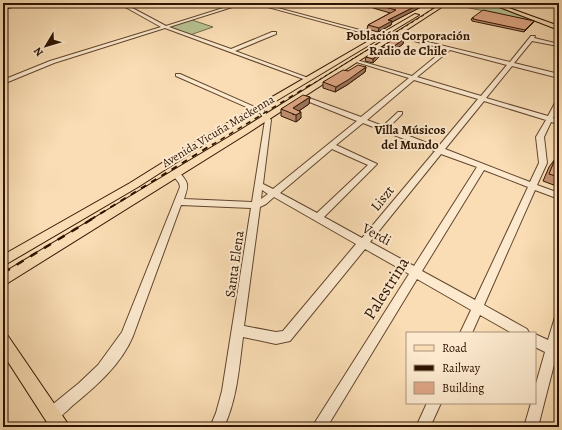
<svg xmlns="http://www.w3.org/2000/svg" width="562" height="430" viewBox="0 0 562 430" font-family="Alegreya,serif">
<rect width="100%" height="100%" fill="#faddb4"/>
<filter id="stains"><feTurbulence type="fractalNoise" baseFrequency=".005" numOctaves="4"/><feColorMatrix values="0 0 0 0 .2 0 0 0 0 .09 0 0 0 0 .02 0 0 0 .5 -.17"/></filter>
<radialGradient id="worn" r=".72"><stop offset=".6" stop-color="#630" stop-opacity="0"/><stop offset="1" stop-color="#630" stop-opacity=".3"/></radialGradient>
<g fill="#b8c292" stroke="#736b49">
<path d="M 453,3 L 489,3 L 538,22 L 450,4 Z"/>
<path d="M 192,20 L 213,27 L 190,35 L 171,28 L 171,26 Z"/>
</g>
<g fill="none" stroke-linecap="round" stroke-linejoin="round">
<g stroke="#61462d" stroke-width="2">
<g id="minor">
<path d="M 118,3 L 123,3 L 166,26 L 239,3 L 245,3 L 169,27 L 231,49 L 272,32 L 276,32 L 276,34 L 235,51 L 311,79 L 306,80 L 165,28 L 54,63 L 3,84 L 3,80 L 50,61 L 161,27 Z"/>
<path d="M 253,3 L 259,3 L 382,36 L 378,37 Z"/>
<path d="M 395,34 L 510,62 L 531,36 L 535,36 L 534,38 L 559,44 L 558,46 L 532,41 L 514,63 L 559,74 L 559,78 L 512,66 L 486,98 L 548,116 L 556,101 L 559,99 L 559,107 L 553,118 L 559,120 L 559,124 L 551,122 L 544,137 L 547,163 L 537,185 L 559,193 L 559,199 L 535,190 L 484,305 L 527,329 L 529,333 L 512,333 L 480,315 L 472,333 L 460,333 L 471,310 L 417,279 L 327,427 L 312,427 L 409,274 L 365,249 L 290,341 L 276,344 L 243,337 C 239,368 237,399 224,427 L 210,427 L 216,413 L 222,391 L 251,208 L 181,205 L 133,336 C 121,365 95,387 72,406 C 66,412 60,418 52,421 L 47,419 L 45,414 L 47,409 L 79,383 L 98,365 L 122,332 L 180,187 L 179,183 L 171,173 L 172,171 L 178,171 C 189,183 189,184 184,199 L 252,202 L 265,120 L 260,113 L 176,76 L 176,74 L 180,74 L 264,111 L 271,120 L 263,184 L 273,189 L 357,121 L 297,97 L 297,95 L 301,95 L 361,117 L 409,78 L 353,61 L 353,59 L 412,76 L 445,49 L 395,36 ZM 450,50 L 507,65 L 481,96 L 417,77 ZM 414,80 L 478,99 L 438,147 L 388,128 L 402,114 L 402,112 L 398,112 L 383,126 L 367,120 ZM 484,101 L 546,120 L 536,137 L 539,163 L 530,182 L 445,149 ZM 363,123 L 435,151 L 362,238 L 324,217 L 377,164 L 336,145 ZM 332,149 L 368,165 L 317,213 L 280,193 ZM 441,154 L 477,167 L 414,266 L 370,242 ZM 484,170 L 528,187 L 475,300 L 422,271 ZM 262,190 L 268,194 L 261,199 ZM 274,197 L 356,244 L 283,331 L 276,332 L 244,326 L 260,207 L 266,204 Z"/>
<path d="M 559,316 L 558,349 L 538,427 L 524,427 L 531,403 L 535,403 L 535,387 L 545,352 L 535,347 L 535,334 L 548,340 L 555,317 Z"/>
<path d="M 427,403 L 441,403 L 430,427 L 416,427 Z"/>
</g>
</g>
<g stroke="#2e1400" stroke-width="2">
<g id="major">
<path d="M 22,3 L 31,3 L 3,9 L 3,7 Z"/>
<path d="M 443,3 L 448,3 L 248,133 L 3,286 L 3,273 L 242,129 Z"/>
<path d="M 489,3 L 495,3 L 559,26 L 559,30 Z"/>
<path d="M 415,14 L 419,15 L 216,137 L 138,187 L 3,266 L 3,255 L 130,183 L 210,133 Z"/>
<path d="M 3,334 L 8,336 L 66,421 L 69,427 L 50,427 L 3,354 Z"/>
</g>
</g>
<use href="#minor" fill="#fce9ce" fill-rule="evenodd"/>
<use href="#major" fill="#faddb4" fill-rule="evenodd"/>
<path stroke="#2e1400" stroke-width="1" stroke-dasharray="3 3" stroke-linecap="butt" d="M 309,86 L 424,15 L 439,3"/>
<path stroke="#2e1400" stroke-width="1.5" stroke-dasharray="5 5" stroke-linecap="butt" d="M 212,145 L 310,85"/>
<path stroke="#2e1400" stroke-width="2" stroke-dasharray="6 6" stroke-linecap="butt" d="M 90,220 L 213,144"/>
<path stroke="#2e1400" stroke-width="2.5" stroke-dasharray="8 8" stroke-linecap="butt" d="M 3,273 L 92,219"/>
</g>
<g fill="#c08f72" stroke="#2e1400">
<path d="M 373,4 L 425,5 L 392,22 L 391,25 L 378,32 L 367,29 L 368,25 L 390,13 L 373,8 Z"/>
<path d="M 472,18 L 534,21 L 533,23 L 524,32 L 472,21 L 472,20 L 471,20 Z"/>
<path d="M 404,39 L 403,44 L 389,54 L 381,51 L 382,47 Z"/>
<path d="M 366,57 L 379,57 L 373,63 L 365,61 Z"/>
<path d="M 366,67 L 365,72 L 347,85 L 335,92 L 323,88 L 323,82 L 348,71 Z"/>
<path d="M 310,97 L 309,104 L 299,111 L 301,118 L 296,122 L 281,116 L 281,109 Z"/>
<path d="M 555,159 L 559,161 L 559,187 L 543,181 L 549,167 Z"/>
</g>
<g fill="#9c745d" stroke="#2e1400">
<path d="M 422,3 L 425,3 L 425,5 L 392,22 L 391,25 L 378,32 L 379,28 L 388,20 Z"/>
<path d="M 534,21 L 533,23 L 524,32 L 525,30 Z"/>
<path d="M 404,39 L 403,44 L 389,54 L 390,49 Z"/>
<path d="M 380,53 L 379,57 L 373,63 L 373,59 Z"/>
<path d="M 366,67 L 365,72 L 347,85 L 335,92 L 336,87 Z"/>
<path d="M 310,97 L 309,104 L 293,115 L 293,108 Z"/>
<path d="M 301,112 L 301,118 L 296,122 L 296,115 Z"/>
</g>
<g fill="#dfa685" stroke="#2e1400">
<path d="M 376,3 L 422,3 L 388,20 L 392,21 L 379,28 L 368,25 L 396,10 L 373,4 Z"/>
<path d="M 483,10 L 534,21 L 525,30 L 473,19 L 474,18 L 472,18 Z"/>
<path d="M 397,37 L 404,39 L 390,49 L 382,47 Z"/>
<path d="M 373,51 L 380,53 L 373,59 L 366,57 Z"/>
<path d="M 358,65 L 366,67 L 348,80 L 336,87 L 323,82 L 343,70 L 348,71 Z"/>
<path d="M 303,95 L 310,97 L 293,108 L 301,112 L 296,115 L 281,109 Z"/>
<path d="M 555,159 L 559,161 L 559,177 L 549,174 Z"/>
</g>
<g text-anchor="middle" stroke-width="4" stroke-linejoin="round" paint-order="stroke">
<g font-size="12" fill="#2e1400" stroke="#fce9ce">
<text transform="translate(218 131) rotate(-31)" y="4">Avenida Vicuña Mackenna</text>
</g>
<g font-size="13" font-weight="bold" fill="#2e1400" stroke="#fce9ce">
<text x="408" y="40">Población Corporación<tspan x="408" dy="15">Radio de Chile</tspan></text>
<text x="410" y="134">Villa Músicos<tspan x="410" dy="15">del Mundo</tspan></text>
</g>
<g font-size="14" fill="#2e1400" stroke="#fce9ce">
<text transform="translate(382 198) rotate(-51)" y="5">Liszt</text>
<text transform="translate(377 234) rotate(29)" y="5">Verdi</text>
<text transform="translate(234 264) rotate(-82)" y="5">Santa Elena</text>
</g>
<g font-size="17" fill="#2e1400" stroke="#fce9ce">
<text transform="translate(386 288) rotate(-58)" y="6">Palestrina</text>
</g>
</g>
<rect width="562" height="430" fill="none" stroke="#faddb4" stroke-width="16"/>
<rect x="4" y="4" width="554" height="422" fill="none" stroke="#2e1400" stroke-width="2"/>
<rect x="8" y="8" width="546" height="414" fill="none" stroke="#2e1400"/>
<rect x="406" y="332" width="130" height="72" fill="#fce9ce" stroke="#aa947c"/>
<rect x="414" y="345" width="20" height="6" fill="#faddb4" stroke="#aa947c"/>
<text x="442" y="352" font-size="12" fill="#2e1400">Road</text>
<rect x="414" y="365" width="20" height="6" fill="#2e1400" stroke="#aa947c"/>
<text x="442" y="372" font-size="12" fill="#2e1400">Railway</text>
<rect x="414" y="382" width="20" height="12" fill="#dfa685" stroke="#aa947c"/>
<text x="442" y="392" font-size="12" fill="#2e1400">Building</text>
<g transform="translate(46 46) rotate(232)" stroke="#fce9ce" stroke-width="3" paint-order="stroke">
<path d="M0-3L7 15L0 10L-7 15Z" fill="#2e1400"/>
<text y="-6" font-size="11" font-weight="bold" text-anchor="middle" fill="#2e1400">N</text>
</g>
<rect width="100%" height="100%" filter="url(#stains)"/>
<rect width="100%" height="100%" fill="url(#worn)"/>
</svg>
